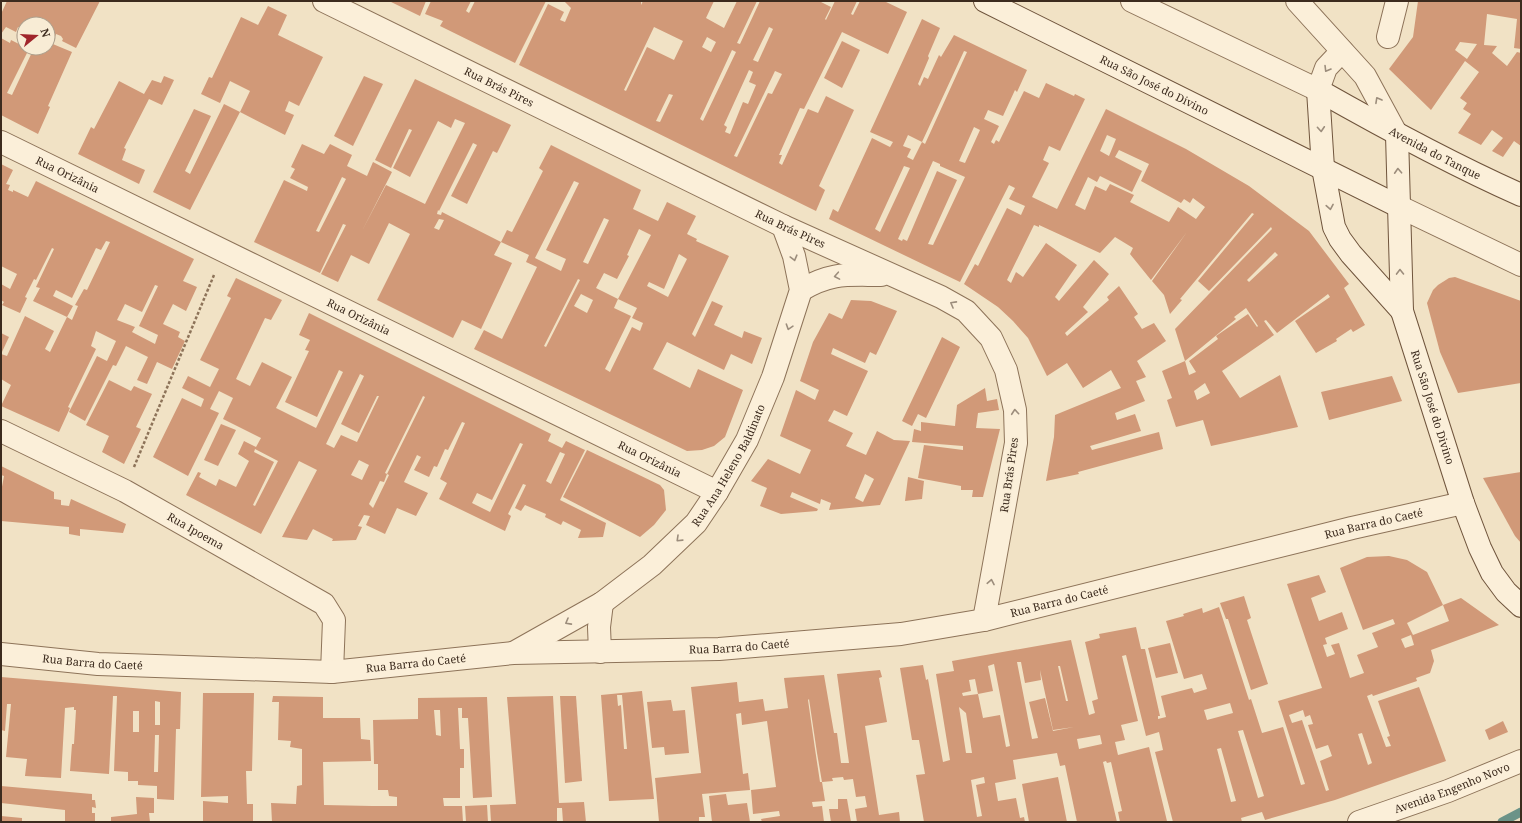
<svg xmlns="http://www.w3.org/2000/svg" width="1522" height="823" viewBox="0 0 1522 823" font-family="'Noto Serif',serif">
<rect width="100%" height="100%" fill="#f1e2c5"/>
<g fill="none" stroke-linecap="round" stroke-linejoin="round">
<path stroke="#6c9388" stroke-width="9" d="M 1502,822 L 1521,812"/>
</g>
<g fill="#d19978" fill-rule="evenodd">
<path d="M 7,1 L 100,1 L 76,48 L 62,41 L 63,39 L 61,36 L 56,34 L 55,37 L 48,34 L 48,24 L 24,24 L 24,30 L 18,27 L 16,32 L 6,27 L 1,34 L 1,14 Z"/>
<path d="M 389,1 L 426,1 L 420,16 Z"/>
<path d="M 431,1 L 471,1 L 466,11 L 469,13 L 475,1 L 546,1 L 515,63 L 440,26 L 443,21 L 425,14 Z"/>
<path d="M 564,1 L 641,1 L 641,5 L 643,1 L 714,1 L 706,18 L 724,28 L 737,1 L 757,1 L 737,43 L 740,44 L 760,1 L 819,1 L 831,7 L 825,19 L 826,20 L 835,1 L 857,1 L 851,14 L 853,15 L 860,1 L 884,1 L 907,12 L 888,54 L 842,32 L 804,109 L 800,108 L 779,155 L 782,155 L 779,163 L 782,165 L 808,109 L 818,113 L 826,96 L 854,110 L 819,186 L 825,190 L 816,211 L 519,65 L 548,4 L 564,12 L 560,20 L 565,22 L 571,8 ZM 654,27 L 683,41 L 674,60 L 647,47 L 626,91 L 624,90 ZM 769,27 L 773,29 L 758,62 L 753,60 ZM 707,37 L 716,42 L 711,52 L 702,47 ZM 732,50 L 736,52 L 703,121 L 700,119 ZM 749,70 L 753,72 L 749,82 L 756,85 L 748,104 L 743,102 L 730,134 L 725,132 L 727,127 L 724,125 ZM 775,71 L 782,74 L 772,94 L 768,93 L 737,157 L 734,156 ZM 669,94 L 673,95 L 660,122 L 656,121 Z"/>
<path d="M 1418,1 L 1521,1 L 1521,49 L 1514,48 L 1517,19 L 1487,14 L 1484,45 L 1497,46 L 1492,53 L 1507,66 L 1517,52 L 1521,53 L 1521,146 L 1514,141 L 1503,157 L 1492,151 L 1503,138 L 1492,130 L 1481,145 L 1458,133 L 1471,114 L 1463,109 L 1467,103 L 1460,98 L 1479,72 L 1465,61 L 1431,110 L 1389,69 L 1413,37 ZM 1460,42 L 1477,44 L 1467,59 L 1455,50 Z"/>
<path d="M 268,6 L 287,15 L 278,35 L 323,57 L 299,106 L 289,101 L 285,111 L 294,115 L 285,135 L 240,112 L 250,91 L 230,81 L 220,103 L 201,94 L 209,77 L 212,78 L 241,17 L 258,25 Z"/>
<path d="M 922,19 L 940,28 L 928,56 L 929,58 L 918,84 L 920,86 L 924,77 L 928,79 L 939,55 L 941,57 L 954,35 L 1027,70 L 1017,92 L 1015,90 L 1003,116 L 988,110 L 984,119 L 999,126 L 991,142 L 994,144 L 996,140 L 999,142 L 1024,91 L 1039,98 L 1046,83 L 1074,96 L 1075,94 L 1085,99 L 1060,151 L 1049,146 L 1043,160 L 1049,163 L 1032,197 L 1057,209 L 1106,109 L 1186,149 L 1249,186 L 1309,231 L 1349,284 L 1344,288 L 1365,325 L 1353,332 L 1351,329 L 1336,339 L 1337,341 L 1316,353 L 1295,321 L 1330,297 L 1328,294 L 1277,333 L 1266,320 L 1264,321 L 1274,335 L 1222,371 L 1240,398 L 1280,375 L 1298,427 L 1211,446 L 1203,420 L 1176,427 L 1167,400 L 1172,398 L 1162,371 L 1185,361 L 1189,375 L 1196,372 L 1189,361 L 1218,339 L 1216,336 L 1248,314 L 1257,327 L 1258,326 L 1246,308 L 1234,317 L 1236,319 L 1185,361 L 1175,329 L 1272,229 L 1271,227 L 1209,291 L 1198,281 L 1254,214 L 1252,213 L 1180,299 L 1182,300 L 1170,314 L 1164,295 L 1152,281 L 1187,232 L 1151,280 L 1130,254 L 1133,248 L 1115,237 L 1100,253 L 1039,225 L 1039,227 L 1034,225 L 1007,280 L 1011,283 L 1016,272 L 1023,277 L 1046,243 L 1077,265 L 1055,297 L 1059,301 L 1094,260 L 1109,274 L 1083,307 L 1088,312 L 1065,333 L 1067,336 L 1109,300 L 1107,297 L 1119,286 L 1138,314 L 1134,317 L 1142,329 L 1154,323 L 1166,341 L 1137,361 L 1146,377 L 1136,381 L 1145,401 L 1115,413 L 1117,420 L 1135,414 L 1141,431 L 1090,446 L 1092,450 L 1159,432 L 1163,449 L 1078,472 L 1079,474 L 1046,481 L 1054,437 L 1055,415 L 1121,388 L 1111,370 L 1083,388 L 1067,363 L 1047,376 L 1028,338 L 1013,321 L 998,307 L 964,284 L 975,264 L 978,266 L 1007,208 L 1021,215 L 1025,206 L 1009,199 L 1015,188 L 1009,185 L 960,282 L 829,219 L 833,209 L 838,212 L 872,138 L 890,147 L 893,142 L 870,132 ZM 964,51 L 967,52 L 925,144 L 922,142 L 913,160 L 907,157 L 911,149 L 903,146 L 908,135 L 922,142 ZM 974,127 L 980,130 L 965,163 L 959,161 ZM 1107,135 L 1116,139 L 1109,156 L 1100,151 ZM 1119,150 L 1149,164 L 1141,181 L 1181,203 L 1184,199 L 1190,203 L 1193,198 L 1205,207 L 1196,219 L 1178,207 L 1169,222 L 1130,202 L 1134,195 L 1110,184 L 1106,191 L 1095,186 L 1085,210 L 1075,205 L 1088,177 L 1097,182 L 1100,176 L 1132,192 L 1142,171 L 1115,157 ZM 933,161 L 940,164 L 940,166 L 965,177 L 933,245 L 928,244 L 957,180 L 937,171 L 907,241 L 903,239 L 902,241 L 898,239 ZM 904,166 L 910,168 L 880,232 L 875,229 ZM 1275,252 L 1278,255 L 1249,282 L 1247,280 ZM 1205,383 L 1210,393 L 1197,400 L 1194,391 Z"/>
<path d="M 1,38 L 10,43 L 11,40 L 29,49 L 7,93 L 12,95 L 34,48 L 48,48 L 48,42 L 72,52 L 48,106 L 50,107 L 38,134 L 1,115 Z"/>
<path d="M 842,41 L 860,50 L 842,88 L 824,78 Z"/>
<path d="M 164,76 L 174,80 L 162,105 L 149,99 L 124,148 L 126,149 L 122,160 L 145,170 L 139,184 L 78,154 L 91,127 L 94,129 L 119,81 L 144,94 L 152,80 L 161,83 Z"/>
<path d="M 364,76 L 383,84 L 353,146 L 334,136 Z"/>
<path d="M 415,79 L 511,125 L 497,153 L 493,151 L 467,204 L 451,196 L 477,145 L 473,143 L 439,211 L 438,210 L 437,214 L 441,215 L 442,212 L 501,242 L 494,255 L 512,263 L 481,329 L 462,320 L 453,338 L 377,300 L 410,234 L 389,223 L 369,264 L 351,255 L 338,282 L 321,274 L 346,225 L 343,224 L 320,273 L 254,242 L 284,180 L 307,191 L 308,187 L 290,178 L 295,169 L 291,167 L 302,144 L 324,154 L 330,144 L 352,155 L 347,166 L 367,176 L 373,162 L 392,172 L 362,231 L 386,185 L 425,204 L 465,123 L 455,119 L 451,128 L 438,121 L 410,177 L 393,168 L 412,130 L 409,129 L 391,168 L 375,160 ZM 342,177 L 346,179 L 319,232 L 316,231 ZM 439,219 L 444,220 L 439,230 L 434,228 Z"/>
<path d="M 224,104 L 240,112 L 190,210 L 153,192 L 194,109 L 211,116 L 185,171 L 190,174 Z"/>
<path d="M 551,145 L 641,190 L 633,209 L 658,221 L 667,202 L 696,216 L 687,234 L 697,239 L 696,241 L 729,256 L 692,334 L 695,337 L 712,301 L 723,306 L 714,325 L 742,338 L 744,331 L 762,338 L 752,364 L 731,354 L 724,370 L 667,342 L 653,369 L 690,388 L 698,369 L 743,390 L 725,437 L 714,446 L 702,450 L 687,451 L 474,349 L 484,330 L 502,339 L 537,267 L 526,262 L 529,255 L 501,242 L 507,230 L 512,232 L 543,171 L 539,168 ZM 574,181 L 579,183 L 546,250 L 566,259 L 561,271 L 535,258 ZM 604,218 L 609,220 L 588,264 L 583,262 ZM 639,229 L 651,235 L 618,299 L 637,308 L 632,318 L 643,323 L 640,331 L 632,327 L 610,372 L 605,369 L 631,316 L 614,308 L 618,299 L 596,288 L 604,273 L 617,279 L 629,256 L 627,255 ZM 679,254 L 687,259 L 668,297 L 647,286 L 649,282 L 664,289 ZM 578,279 L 580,280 L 546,347 L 544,346 ZM 581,294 L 593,300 L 587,313 L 574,306 Z"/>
<path d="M 1,164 L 13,170 L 6,184 L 10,185 L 8,190 L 13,192 L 13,190 L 28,197 L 36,181 L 194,259 L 183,281 L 197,287 L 186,311 L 173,304 L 163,324 L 180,332 L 178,337 L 185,341 L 172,369 L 157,362 L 147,384 L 137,380 L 148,357 L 126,346 L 116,366 L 113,365 L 85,421 L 69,412 L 97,356 L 107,361 L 116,341 L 96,331 L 91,346 L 96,349 L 68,407 L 70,408 L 59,432 L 1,406 L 11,385 L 1,379 L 1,354 L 7,356 L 25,316 L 54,331 L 45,349 L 50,352 L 67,317 L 72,320 L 78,306 L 75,305 L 84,289 L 87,290 L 110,242 L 106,241 L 101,250 L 96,248 L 72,298 L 56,290 L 53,296 L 73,306 L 67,317 L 33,301 L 40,288 L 36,287 L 54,249 L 52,248 L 36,280 L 34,279 L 25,297 L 27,298 L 20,313 L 2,305 L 4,302 L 1,300 L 1,284 L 10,289 L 17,274 L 1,266 ZM 155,285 L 158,286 L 139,326 L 158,335 L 155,344 L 132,332 L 135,327 L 117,320 L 125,304 L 142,312 Z"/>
<path d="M 1455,277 L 1521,301 L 1521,383 L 1458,393 L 1440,352 L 1427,303 L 1433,290 L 1438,285 L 1449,278 Z"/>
<path d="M 236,278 L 282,300 L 271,320 L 265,318 L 236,379 L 250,386 L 262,362 L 292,377 L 276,408 L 316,428 L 343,372 L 339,370 L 317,417 L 285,402 L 309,351 L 305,350 L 310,340 L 299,335 L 309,313 L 551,434 L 548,441 L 562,448 L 566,441 L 585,450 L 560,500 L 606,523 L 603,537 L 578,538 L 581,530 L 563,521 L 561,525 L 545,517 L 546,514 L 525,505 L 521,511 L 515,508 L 526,485 L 523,484 L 508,514 L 511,516 L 505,531 L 439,499 L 447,483 L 440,479 L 465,423 L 462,422 L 448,450 L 445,449 L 437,467 L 434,466 L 429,477 L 414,470 L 421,457 L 417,455 L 404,482 L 428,493 L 416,516 L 397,508 L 385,534 L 366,525 L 370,516 L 364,515 L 358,526 L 362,527 L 356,540 L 332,541 L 333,539 L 313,529 L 307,540 L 282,537 L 317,470 L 299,461 L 261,534 L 186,495 L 198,472 L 201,473 L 199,477 L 216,486 L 219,479 L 236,487 L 249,461 L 238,454 L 244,441 L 256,447 L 261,438 L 223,419 L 233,398 L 219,391 L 210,409 L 219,413 L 188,476 L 153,457 L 182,398 L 201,407 L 204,399 L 182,388 L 188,376 L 210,387 L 219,369 L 200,360 L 231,298 L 227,296 ZM 360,374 L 364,376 L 341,424 L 359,433 L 377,396 L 379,396 L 357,442 L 341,435 L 334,448 L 326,444 ZM 423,396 L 425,397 L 387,474 L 385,473 ZM 520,443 L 523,444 L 490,512 L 472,503 L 477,493 L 492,500 ZM 255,449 L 278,461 L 255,506 L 253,505 L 274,462 L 254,452 ZM 560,452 L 565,454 L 551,484 L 546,481 ZM 359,460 L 369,465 L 362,480 L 351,475 ZM 387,474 L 389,475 L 373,508 L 369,504 L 380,481 L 384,482 Z"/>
<path d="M 851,300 L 871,301 L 897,311 L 876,355 L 870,352 L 865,363 L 833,348 L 831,354 L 868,371 L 847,416 L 834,410 L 828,421 L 853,433 L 846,446 L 866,455 L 877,431 L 894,440 L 910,441 L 880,505 L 829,510 L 831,503 L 821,499 L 820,504 L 792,492 L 790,497 L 818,509 L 817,511 L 781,514 L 760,506 L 767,488 L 751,481 L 768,459 L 800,474 L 811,450 L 780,436 L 796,390 L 815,400 L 819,390 L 800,381 L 813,342 L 829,313 L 842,319 ZM 865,474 L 874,479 L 863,502 L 855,498 Z"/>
<path d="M 1,333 L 9,337 L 1,354 Z"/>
<path d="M 942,337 L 960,347 L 926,418 L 918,414 L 912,426 L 902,421 Z"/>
<path d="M 1392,376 L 1402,401 L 1329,420 L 1321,392 Z"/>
<path d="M 109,380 L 131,391 L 134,386 L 152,394 L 136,427 L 141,429 L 124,464 L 102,452 L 109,436 L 86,425 Z"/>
<path d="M 985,388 L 987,401 L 997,399 L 999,410 L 978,413 L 976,428 L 1000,429 L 983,497 L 972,497 L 973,490 L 961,490 L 961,486 L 918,478 L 924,445 L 963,450 L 963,446 L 912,442 L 914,429 L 921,431 L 921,422 L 955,426 L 957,405 Z"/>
<path d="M 221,424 L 236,430 L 218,466 L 204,460 Z"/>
<path d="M 587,450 L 660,485 L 664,490 L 666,510 L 654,525 L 640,537 L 563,497 Z"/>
<path d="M 1,466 L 54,492 L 54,499 L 61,500 L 61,505 L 69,506 L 71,499 L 126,524 L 123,533 L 80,529 L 80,536 L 69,534 L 69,527 L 1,521 L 1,492 L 4,476 L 1,475 Z"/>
<path d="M 1521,472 L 1521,543 L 1515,536 L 1483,478 Z"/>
<path d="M 908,477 L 924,481 L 922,499 L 905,501 Z"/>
<path d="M 1389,556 L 1407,560 L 1427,572 L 1443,605 L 1407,623 L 1413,635 L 1449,621 L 1443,605 L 1461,598 L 1499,625 L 1431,650 L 1434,661 L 1430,673 L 1416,678 L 1417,681 L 1373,696 L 1372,694 L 1367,696 L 1386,747 L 1391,746 L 1387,737 L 1390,736 L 1378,701 L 1419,687 L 1446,761 L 1335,800 L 1265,820 L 1262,812 L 1241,818 L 1242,822 L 1173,822 L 1155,752 L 1163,750 L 1159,732 L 1146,736 L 1126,655 L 1122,656 L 1138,721 L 1121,725 L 1125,740 L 1115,742 L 1118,755 L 1149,747 L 1167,821 L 1120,822 L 1118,812 L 1122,811 L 1111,762 L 1107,763 L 1106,761 L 1103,762 L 1117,822 L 1077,822 L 1065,765 L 1060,766 L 1057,753 L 1013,760 L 1016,779 L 995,783 L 998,801 L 1016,798 L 1020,818 L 1024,817 L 1025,822 L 924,822 L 916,775 L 925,774 L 919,740 L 912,740 L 900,668 L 923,665 L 926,680 L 928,679 L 943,762 L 950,760 L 936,674 L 954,671 L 952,661 L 1071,640 L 1089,715 L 1095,713 L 1092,701 L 1098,699 L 1085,642 L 1100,638 L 1099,634 L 1136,627 L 1141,649 L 1145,649 L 1160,716 L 1158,716 L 1158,719 L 1166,717 L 1161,696 L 1192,688 L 1194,693 L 1207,689 L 1202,674 L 1184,679 L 1166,621 L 1184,616 L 1183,614 L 1202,608 L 1203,613 L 1219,607 L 1249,700 L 1251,699 L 1262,733 L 1283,727 L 1301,785 L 1305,784 L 1278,701 L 1322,688 L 1287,584 L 1319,575 L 1326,592 L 1311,598 L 1319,621 L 1342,612 L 1348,629 L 1325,638 L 1327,644 L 1323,645 L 1327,657 L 1335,654 L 1331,645 L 1339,643 L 1350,678 L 1364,673 L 1357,655 L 1378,647 L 1372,633 L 1395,624 L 1393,619 L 1363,630 L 1340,568 L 1367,557 ZM 1411,635 L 1414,645 L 1405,648 L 1401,639 ZM 1017,662 L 1021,662 L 1025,683 L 1041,680 L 1040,670 L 1053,730 L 1074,727 L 1053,731 L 1045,698 L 1029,702 L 1038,738 L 1032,739 ZM 994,664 L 1010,746 L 1006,747 L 1000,715 L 983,718 L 978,694 L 963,696 L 962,693 L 971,691 L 969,680 L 975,679 L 978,694 L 993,691 L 988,666 ZM 1058,666 L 1060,666 L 1068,701 L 1066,701 ZM 1230,703 L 1233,713 L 1207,720 L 1204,710 ZM 959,707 L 966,713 L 972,753 L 966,753 ZM 1303,710 L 1305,717 L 1310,715 L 1313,724 L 1308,725 L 1316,749 L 1328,745 L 1332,756 L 1320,761 L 1329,790 L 1326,791 L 1302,720 L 1292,723 L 1289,715 ZM 1243,730 L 1264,796 L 1258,798 L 1238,731 ZM 1362,733 L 1372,763 L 1368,765 L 1358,734 ZM 1100,735 L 1102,744 L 1079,749 L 1077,739 ZM 1221,748 L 1236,801 L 1231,802 L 1217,749 ZM 984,777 L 985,783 L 976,785 L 982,816 L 977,817 L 971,780 Z"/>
<path d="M 1244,596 L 1251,618 L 1247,620 L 1268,684 L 1251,690 L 1228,619 L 1226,619 L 1220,603 Z"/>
<path d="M 1170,643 L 1178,673 L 1156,678 L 1148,648 Z"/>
<path d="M 880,670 L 882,677 L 879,678 L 887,722 L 865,726 L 879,815 L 899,812 L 900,822 L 857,822 L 855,809 L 867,807 L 865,796 L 856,797 L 853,779 L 844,780 L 843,777 L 832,778 L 833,781 L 822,782 L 825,801 L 812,802 L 813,807 L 822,806 L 824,822 L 762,822 L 761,819 L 780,816 L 779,811 L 753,814 L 751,790 L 776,787 L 767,721 L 742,725 L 741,713 L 736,714 L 743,774 L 748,773 L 750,790 L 702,794 L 705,817 L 699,817 L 699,822 L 659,822 L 655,778 L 701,773 L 691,687 L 737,682 L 739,702 L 763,699 L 765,711 L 788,708 L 784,678 L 824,675 L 834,733 L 837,733 L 841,763 L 849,763 L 837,674 ZM 809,699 L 817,753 L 822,782 L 820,782 L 815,749 L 808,700 Z"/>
<path d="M 1,677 L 181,692 L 180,729 L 176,729 L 174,800 L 157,799 L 157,786 L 138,785 L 138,781 L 128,781 L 128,772 L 114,771 L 117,696 L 113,696 L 109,774 L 70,771 L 72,744 L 74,744 L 76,710 L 74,710 L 74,707 L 65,708 L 61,778 L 25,776 L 27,759 L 6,757 L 11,704 L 7,704 L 5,731 L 1,730 ZM 155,701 L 160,702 L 160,725 L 155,725 ZM 133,711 L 139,711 L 139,732 L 133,732 ZM 155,735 L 159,735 L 158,772 L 154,772 Z"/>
<path d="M 642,691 L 654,799 L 609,801 L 601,695 ZM 617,695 L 622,695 L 627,749 L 624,749 L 621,705 L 618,706 Z"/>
<path d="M 203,693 L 254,693 L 252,771 L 246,771 L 247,804 L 253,804 L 253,822 L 203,822 L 203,801 L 228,803 L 228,796 L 201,797 Z"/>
<path d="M 273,696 L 323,697 L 323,718 L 360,718 L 361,739 L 370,740 L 371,761 L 323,762 L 324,805 L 372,806 L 397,806 L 397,797 L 389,796 L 388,790 L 378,790 L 378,764 L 374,764 L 373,720 L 418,719 L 418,698 L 487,697 L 492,797 L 473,798 L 468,718 L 462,718 L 462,708 L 458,708 L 460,749 L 464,749 L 464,768 L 460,768 L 460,798 L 443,798 L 444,806 L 462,806 L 463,822 L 272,822 L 271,803 L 296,804 L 297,786 L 302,785 L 302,749 L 290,747 L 291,741 L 278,740 L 279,702 L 272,702 ZM 434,710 L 440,710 L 441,736 L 436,735 Z"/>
<path d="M 553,696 L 559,803 L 584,802 L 586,822 L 563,822 L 562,808 L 557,808 L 557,822 L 491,822 L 490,805 L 516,804 L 507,697 Z"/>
<path d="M 560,696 L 576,696 L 582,781 L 565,783 Z"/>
<path d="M 671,700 L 673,711 L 685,710 L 689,753 L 665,755 L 664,747 L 652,748 L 647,702 Z"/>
<path d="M 1503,721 L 1508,732 L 1489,740 L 1485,730 Z"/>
<path d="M 1058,777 L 1067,822 L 1029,822 L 1022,784 Z"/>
<path d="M 1,786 L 92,794 L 92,800 L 95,800 L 96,808 L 92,807 L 92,813 L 95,813 L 95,822 L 65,822 L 65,810 L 1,803 Z"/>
<path d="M 726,794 L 728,805 L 747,803 L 750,822 L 712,822 L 709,796 Z"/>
<path d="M 136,797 L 154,798 L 154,813 L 149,813 L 150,822 L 111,822 L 111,817 L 137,814 Z"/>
<path d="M 838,799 L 847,799 L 851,822 L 831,822 L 829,809 L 838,809 Z"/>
<path d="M 487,805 L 488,822 L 466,822 L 465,806 Z"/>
<path d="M 1,816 L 22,818 L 22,822 L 1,822 Z"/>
</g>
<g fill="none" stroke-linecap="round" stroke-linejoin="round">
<g stroke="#8d7359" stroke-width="24">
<g id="minor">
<path id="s1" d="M 324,1 L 783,226 L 941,297 L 966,311 L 991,338 L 1006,370 L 1015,410 L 1016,443 L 984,620"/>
<path d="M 1132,1 L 1318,90 L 1326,68 L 1342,51"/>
<path d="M 1297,1 L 1365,76 L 1397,135"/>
<path d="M 1388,37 L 1397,1"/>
<path id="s2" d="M 1,142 L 717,492"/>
<path d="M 1400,207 L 1521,265"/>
<path d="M 801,290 C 832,272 847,275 881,275"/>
<path id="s3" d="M 1,431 L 125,491 L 324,604 L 334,620 L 332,672"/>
<path id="s4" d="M 515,652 L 602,603 L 652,565 L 696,523 L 717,492 L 747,440 L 773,377 L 801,290 L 794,256 L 783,226"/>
<path d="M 600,652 L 599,627 L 602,603"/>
<path id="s5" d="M 1,654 L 98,664 L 332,672 L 513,653 L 719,649 L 901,634 L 984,620 L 1352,528 L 1463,503"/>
</g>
</g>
<g stroke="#8d7359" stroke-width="24">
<g id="tertiary">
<path id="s6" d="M 1359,822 L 1448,791 L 1521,761"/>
</g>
</g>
<g stroke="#6f543c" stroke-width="24">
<g id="secondary">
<path id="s7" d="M 985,1 L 1400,207"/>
<path d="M 1318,90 L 1323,168 L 1334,227 L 1340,239 L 1351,254 L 1402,311"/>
<path id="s8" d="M 1318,90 C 1385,128 1451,164 1521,195"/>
<path id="s9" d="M 1397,135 L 1402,311 L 1463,503 L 1480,548 L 1492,573 L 1506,592 L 1521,606"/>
</g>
</g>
<path stroke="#8d7359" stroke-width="2.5" stroke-dasharray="3 2" stroke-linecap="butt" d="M 134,467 L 214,275"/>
<use href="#minor" stroke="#fbefd9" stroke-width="22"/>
<use href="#tertiary" stroke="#fbefd9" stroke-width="22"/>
<use href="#secondary" stroke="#fbefd9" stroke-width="22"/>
</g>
<defs><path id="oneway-chevron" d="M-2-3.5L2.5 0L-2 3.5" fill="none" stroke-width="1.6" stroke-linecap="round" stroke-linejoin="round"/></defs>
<g stroke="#9c8d7c">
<use href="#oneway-chevron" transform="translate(1327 69) rotate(121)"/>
<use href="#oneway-chevron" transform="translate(1378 100) rotate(-119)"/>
<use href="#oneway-chevron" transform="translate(1321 129) rotate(86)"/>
<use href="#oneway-chevron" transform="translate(1398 171) rotate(-93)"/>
<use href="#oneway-chevron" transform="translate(1330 207) rotate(80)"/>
<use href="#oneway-chevron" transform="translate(794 258) rotate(75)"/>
<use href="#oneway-chevron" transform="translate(1400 272) rotate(-91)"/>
<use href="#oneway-chevron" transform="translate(837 276) rotate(170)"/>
<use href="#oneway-chevron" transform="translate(953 304) rotate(-151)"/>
<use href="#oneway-chevron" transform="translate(789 327) rotate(108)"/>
<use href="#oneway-chevron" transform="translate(1015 412) rotate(-95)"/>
<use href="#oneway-chevron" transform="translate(679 539) rotate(136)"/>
<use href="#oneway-chevron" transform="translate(991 582) rotate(-79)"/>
<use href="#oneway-chevron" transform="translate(568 622) rotate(151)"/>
</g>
<g text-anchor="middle" stroke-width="3" stroke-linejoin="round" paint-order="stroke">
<g font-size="11" fill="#3c2b1e" stroke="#f8ecd5">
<text dy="4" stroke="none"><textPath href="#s7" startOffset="189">Rua São José do Divino</textPath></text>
<text dy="4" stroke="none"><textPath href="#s1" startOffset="195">Rua Brás Pires</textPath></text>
<text dy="4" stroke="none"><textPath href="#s8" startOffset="133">Avenida do Tanque</textPath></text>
<text dy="4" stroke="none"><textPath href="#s2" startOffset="74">Rua Orizânia</textPath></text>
<text dy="4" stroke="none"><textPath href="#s1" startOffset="519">Rua Brás Pires</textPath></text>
<text dy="4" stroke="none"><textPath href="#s2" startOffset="398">Rua Orizânia</textPath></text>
<text dy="4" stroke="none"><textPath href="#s9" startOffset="277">Rua São José do Divino</textPath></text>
<text dy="4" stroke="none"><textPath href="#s2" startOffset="722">Rua Orizânia</textPath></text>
<text dy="4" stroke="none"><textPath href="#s4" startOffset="290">Rua Ana Heleno Baldinato</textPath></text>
<text transform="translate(1009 475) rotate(-82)" y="4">Rua Brás Pires</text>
<text dy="4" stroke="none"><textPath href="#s5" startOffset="1388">Rua Barra do Caeté</textPath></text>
<text dy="4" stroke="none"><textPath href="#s3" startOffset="219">Rua Ipoema</textPath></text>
<text dy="4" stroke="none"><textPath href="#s5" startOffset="1064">Rua Barra do Caeté</textPath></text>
<text dy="4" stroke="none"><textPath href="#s5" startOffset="740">Rua Barra do Caeté</textPath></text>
<text dy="4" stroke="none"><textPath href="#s5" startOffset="92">Rua Barra do Caeté</textPath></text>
<text dy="4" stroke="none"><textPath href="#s5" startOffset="416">Rua Barra do Caeté</textPath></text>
<text dy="4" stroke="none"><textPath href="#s6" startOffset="99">Avenida Engenho Novo</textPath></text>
</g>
</g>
<rect width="1522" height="823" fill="none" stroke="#3c2b1e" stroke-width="4"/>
<g transform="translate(36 36) rotate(72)"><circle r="19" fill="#f8ecd5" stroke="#ad9f8c"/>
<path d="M0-3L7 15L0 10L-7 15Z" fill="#a0252b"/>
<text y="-6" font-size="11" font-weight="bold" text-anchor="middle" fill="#3c2b1e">N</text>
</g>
</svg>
